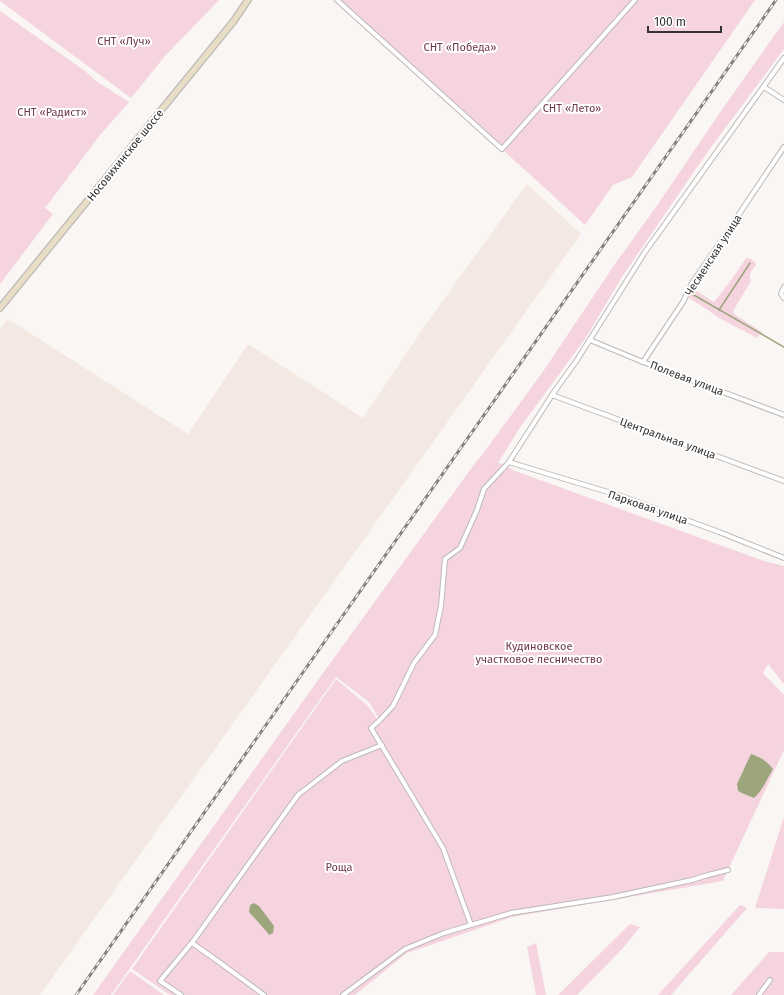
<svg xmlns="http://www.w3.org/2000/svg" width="784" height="995" viewBox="0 0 784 995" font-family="'Fira Sans',sans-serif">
<rect width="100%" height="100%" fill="#f9f6f4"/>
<path fill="#f3e9e2" d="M 527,184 L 581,234 L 40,995 L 0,995 L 0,329 L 8,319 L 188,434 L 248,344 L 363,418 L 426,324 Z"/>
<g fill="#f5d4e0">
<path d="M 0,0 L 219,0 L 165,56 L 131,98 L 0,1 Z"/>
<path d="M 337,0 L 755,0 L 632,177 L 613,185 L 585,225 L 546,189 Z"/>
<path d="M 0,11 L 85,71 L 96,81 L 129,102 L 100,135 L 45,208 L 53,214 L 0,284 Z"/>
<path d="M 784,22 L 784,49 L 706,154 L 622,277 L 585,339 L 521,426 L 498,463 L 503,464 L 515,471 L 764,561 L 784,566 L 784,684 L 768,664 L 763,673 L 784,695 L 784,750 L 728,870 L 723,881 L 512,917 L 407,953 L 355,995 L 170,995 L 132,969 L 336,679 L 367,705 L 386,731 L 369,702 L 336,677 L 111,995 L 93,995 L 326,669 L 478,459 L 479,459 L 542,373 L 615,264 L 656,207 L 721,111 Z"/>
<path d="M 746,258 L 751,259 L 755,262 L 756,265 C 752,271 748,273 751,281 L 733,311 L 734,314 L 762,332 L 757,338 L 719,318 L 708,310 L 689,298 L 688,296 L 692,288 L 714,302 L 732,279 Z"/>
<path d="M 784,817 L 784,909 L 755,908 Z"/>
<path d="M 740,905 L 747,908 L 671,995 L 658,995 Z"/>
<path d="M 630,924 L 640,927 L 623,948 L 577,995 L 558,995 Z"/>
<path d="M 536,943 L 546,995 L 536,995 L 527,947 Z"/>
<path d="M 769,952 L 784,952 L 784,995 L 731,995 Z"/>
<path d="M 130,971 L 164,995 L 113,995 Z"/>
</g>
<g fill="#9da57d">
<path d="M 751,754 C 760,757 767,761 773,769 C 767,779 763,790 754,798 L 744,794 L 738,791 L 737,784 Z"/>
<path d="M 254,903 L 259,906 L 274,926 L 273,933 L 269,935 L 267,932 L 249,912 L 250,905 Z"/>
</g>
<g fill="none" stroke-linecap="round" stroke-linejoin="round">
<g stroke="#9da57d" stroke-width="1.5">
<path d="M 692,294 L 784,347"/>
<path d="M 719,310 L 750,263"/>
</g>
<g stroke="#bcb9b7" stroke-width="6">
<g id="street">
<path d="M 337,0 L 502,149 L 635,0"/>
<path d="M 764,87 L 784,100"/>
<path d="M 784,287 L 781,294 L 784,298"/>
<path d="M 590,340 L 643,362 L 784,415"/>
<path d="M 643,362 L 683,302 L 692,283 L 699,273 L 719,244 L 784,147"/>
<path d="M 552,395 L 784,481"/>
<path d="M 509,462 L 621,496 L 719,532 L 784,558"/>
<path d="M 471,925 L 443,848 L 371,728 L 379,721 L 393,706 L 414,663 L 435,635 L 441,606 L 445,559 L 460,548 L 477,510 L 484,489 L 509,462 L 552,395 L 577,360 L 645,252 L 784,58"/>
<path d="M 192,943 L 219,962 L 264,995"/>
<path d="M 181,995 L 160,981 L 194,940 L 298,795 L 342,761 L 382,745"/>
<path d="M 343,995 L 405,949 L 444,933 L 511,913 L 613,897 L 692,880 L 708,875 L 728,870"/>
<path d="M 759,995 L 770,980"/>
</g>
</g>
<g stroke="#bcb9b7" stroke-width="8">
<path id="secondary" d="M 0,308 L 233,22 L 248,0"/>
</g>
<use href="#street" stroke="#fff" stroke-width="4"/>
<use href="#secondary" stroke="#e8dec6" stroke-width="5.5"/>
<g stroke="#848281" stroke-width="3">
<path id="rail" d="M 76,995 L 776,0"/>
</g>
<use href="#rail" stroke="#fff" stroke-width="1.5" stroke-dasharray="4.5" stroke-linecap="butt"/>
</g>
<g text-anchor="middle" stroke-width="4" stroke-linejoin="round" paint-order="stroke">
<g font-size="11" fill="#70374f" stroke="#fff">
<text x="124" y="45">СНТ «Луч»</text>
<text x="460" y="51">СНТ «Победа»</text>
<text x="572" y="112">СНТ «Лето»</text>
<text x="52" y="116">СНТ «Радист»</text>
<text x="539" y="650">Кудиновское<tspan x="539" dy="13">участковое лесничество</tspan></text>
<text x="339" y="871">Роща</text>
</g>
<g font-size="11" fill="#343332" stroke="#fff">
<text transform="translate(125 155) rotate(-51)" y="4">Носовихинское шоссе</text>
<text transform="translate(713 255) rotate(-57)" y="4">Чесменская улица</text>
<text transform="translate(687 378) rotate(21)" y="4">Полевая улица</text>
<text transform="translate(668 438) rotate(20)" y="4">Центральная улица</text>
<text transform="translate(648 507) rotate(19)" y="4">Парковая улица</text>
</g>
</g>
<path d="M648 26v6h73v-6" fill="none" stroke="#343332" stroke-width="2"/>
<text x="654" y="26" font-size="12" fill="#343332" stroke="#ffffff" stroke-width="3" paint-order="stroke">100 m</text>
</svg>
